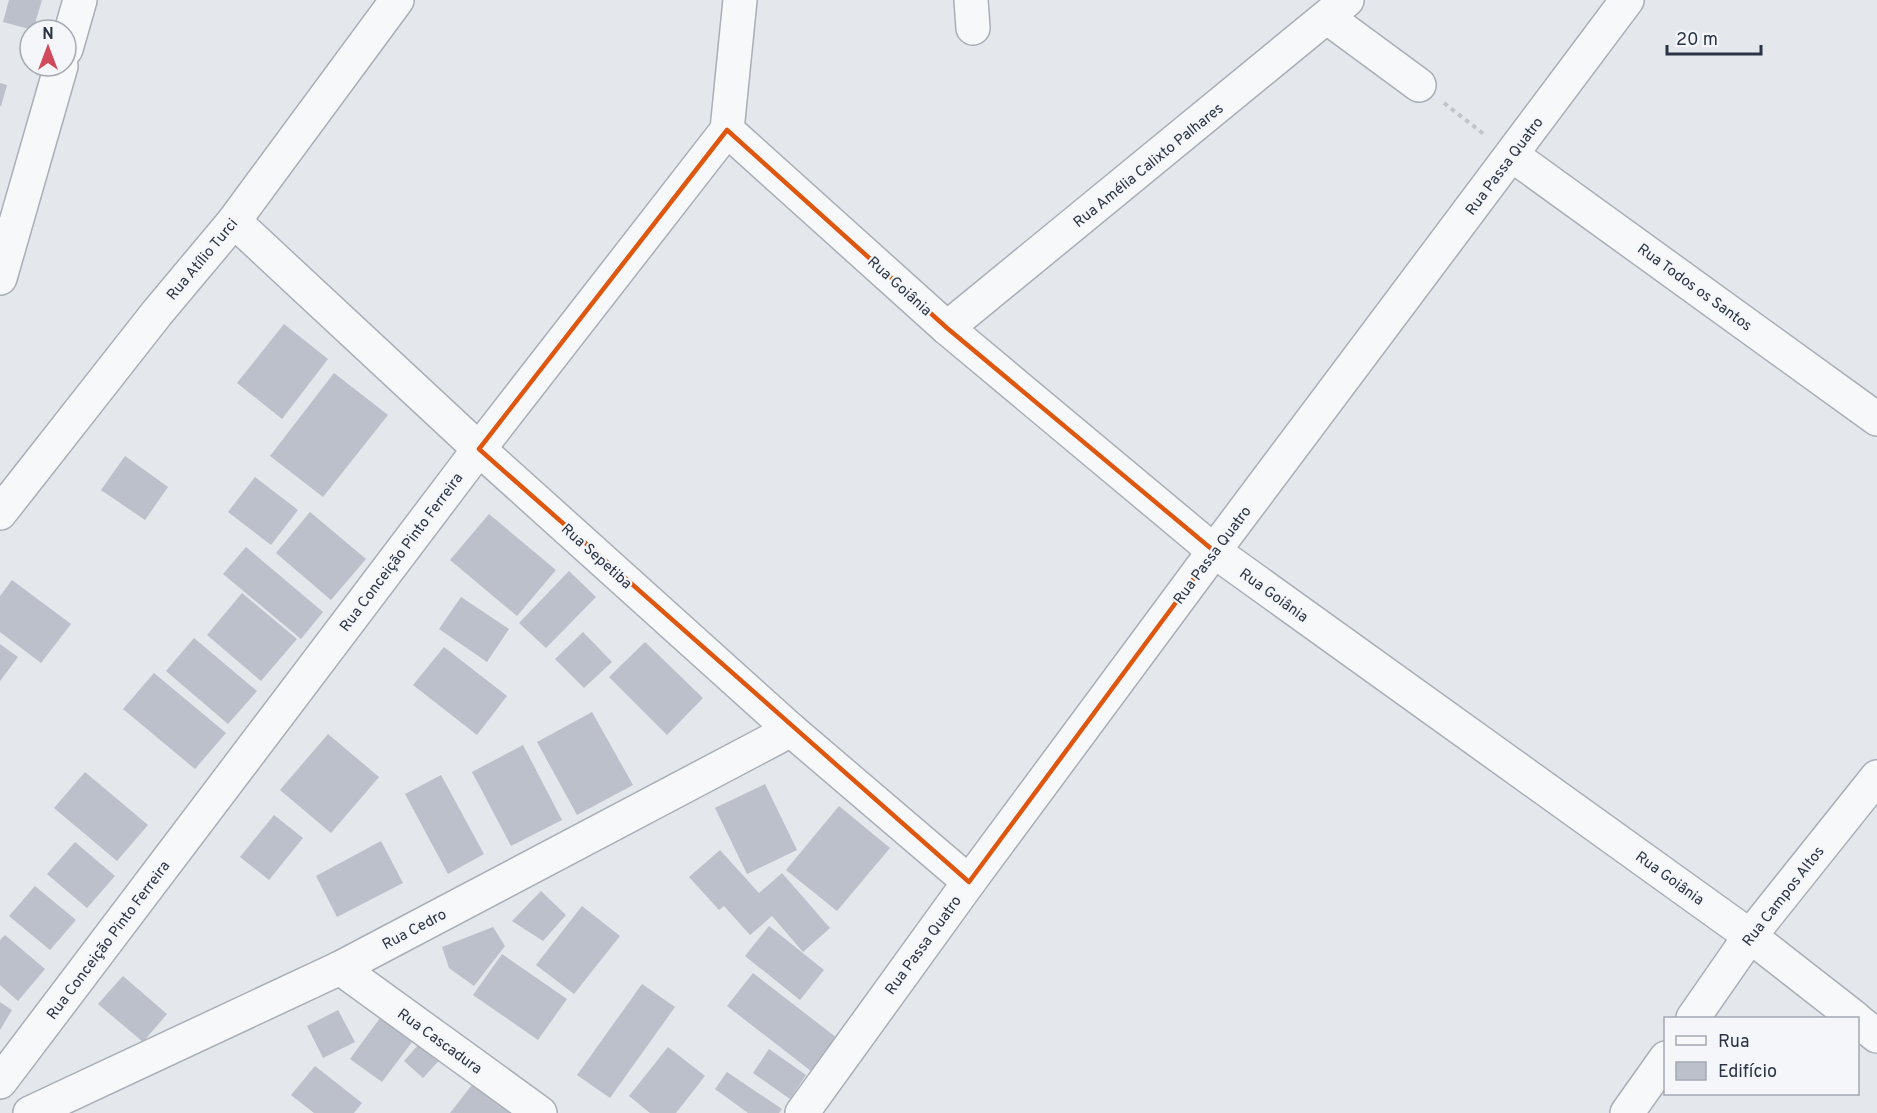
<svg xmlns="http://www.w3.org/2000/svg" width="1877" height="1113" viewBox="0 0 1877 1113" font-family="Overpass,sans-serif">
<rect width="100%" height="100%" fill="#e4e7ec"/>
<g fill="#bbc0ca">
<path d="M 9,0 L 42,0 L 33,30 L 3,22 Z"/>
<path d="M 0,83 L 7,85 L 1,106 L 0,106 Z"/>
<path d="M 284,324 L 328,359 L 282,419 L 237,383 Z"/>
<path d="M 334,373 L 388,415 L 323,497 L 270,456 Z"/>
<path d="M 125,456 L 168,487 L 145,520 L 101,490 Z"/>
<path d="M 255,477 L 298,510 L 271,545 L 228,512 Z"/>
<path d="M 310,512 L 366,559 L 331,600 L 276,553 Z"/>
<path d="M 489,514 L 556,570 L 517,616 L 450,560 Z"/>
<path d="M 246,547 L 323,612 L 301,639 L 223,574 Z"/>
<path d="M 569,571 L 596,597 L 546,648 L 519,623 Z"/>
<path d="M 12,580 L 71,624 L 41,663 L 0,632 L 0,596 Z"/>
<path d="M 242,593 L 297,639 L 261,681 L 207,635 Z"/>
<path d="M 461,597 L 509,629 L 487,662 L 439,629 Z"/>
<path d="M 583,632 L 612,662 L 584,688 L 555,659 Z"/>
<path d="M 194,638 L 257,691 L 228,724 L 166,671 Z"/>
<path d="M 645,642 L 703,698 L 667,735 L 609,677 Z"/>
<path d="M 0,644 L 18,657 L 0,681 Z"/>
<path d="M 444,647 L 507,696 L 477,735 L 413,685 Z"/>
<path d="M 154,673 L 226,733 L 195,769 L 123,709 Z"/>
<path d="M 592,712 L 633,785 L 577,815 L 537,742 Z"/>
<path d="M 328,734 L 379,777 L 331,833 L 280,790 Z"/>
<path d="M 523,745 L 562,820 L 511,846 L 472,772 Z"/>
<path d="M 85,772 L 148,825 L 117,861 L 54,808 Z"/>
<path d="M 441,775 L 484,854 L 448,874 L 405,794 Z"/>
<path d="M 765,784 L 797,850 L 747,874 L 715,808 Z"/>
<path d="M 839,806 L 890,848 L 837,911 L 786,870 Z"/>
<path d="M 274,815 L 303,838 L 269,880 L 240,857 Z"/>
<path d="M 381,841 L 403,883 L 337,917 L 316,876 Z"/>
<path d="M 75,842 L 115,876 L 87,908 L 47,874 Z"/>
<path d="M 720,850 L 759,893 L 782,873 L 830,928 L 803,952 L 772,916 L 750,935 L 724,906 L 719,910 L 689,877 Z"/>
<path d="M 35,886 L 76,920 L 50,950 L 9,916 Z"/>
<path d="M 541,891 L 566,915 L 543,941 L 512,921 Z"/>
<path d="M 582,906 L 620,936 L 574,994 L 536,965 Z"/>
<path d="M 769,926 L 824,970 L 800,1000 L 745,956 Z"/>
<path d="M 493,927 L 505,946 L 474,986 L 449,968 L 442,947 Z"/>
<path d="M 5,935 L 45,969 L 18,1001 L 0,985 L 0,940 Z"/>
<path d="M 502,954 L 567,999 L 538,1040 L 473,995 Z"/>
<path d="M 753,973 L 837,1038 L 811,1071 L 727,1006 Z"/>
<path d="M 123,976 L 167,1014 L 143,1042 L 98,1004 Z"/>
<path d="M 642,984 L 675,1007 L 610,1098 L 577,1075 Z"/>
<path d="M 0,1002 L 12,1010 L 0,1030 Z"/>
<path d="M 338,1010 L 355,1042 L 323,1058 L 307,1026 Z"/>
<path d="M 380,1018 L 412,1042 L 382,1082 L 350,1059 Z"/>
<path d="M 427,1035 L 446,1053 L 423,1078 L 404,1061 Z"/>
<path d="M 668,1047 L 705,1076 L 676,1113 L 650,1113 L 629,1096 Z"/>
<path d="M 769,1049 L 806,1075 L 790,1099 L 753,1073 Z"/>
<path d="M 315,1066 L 362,1103 L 354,1113 L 314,1113 L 291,1095 Z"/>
<path d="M 727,1072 L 782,1109 L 779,1113 L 748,1113 L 715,1089 Z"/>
<path d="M 475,1081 L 516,1113 L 450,1113 Z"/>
</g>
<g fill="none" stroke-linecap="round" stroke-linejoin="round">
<g stroke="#a9aeb7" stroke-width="36">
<g id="minor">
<path d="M 971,0 L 973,28"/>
<path d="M 1328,18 L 1419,85"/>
<path d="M 66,49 L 80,0"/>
<path d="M 727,130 L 947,328 L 1214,551 L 1750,936 L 1855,1018"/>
<path d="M 1512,155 L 1877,419"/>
<path d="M 234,221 L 479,449 L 791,730 L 969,882"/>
<path d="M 0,278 L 61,66"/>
<path d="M 947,328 L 1347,0"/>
<path d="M 0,513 L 157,313 L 234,221 L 397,0"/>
<path d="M 340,968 L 540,1113"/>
<path d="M 1693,1018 L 1750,936 L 1877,777"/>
<path d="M 1858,1021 L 1877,1036"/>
<path d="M 0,1082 L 479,449 L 727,130 L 740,0"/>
<path d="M 30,1113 L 340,968 L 791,730"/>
<path d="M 802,1113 L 969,882 L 1214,551 L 1627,0"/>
<path d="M 1627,1113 L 1666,1058"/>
</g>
</g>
<path stroke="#c2c5cb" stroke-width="4" stroke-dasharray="4.5 4.5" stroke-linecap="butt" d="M 1444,103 L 1485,135"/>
<use href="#minor" stroke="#f7f8fa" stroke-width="33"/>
</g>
<path fill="none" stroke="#df570f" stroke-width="4.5" stroke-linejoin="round" d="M 727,130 L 947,328 L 1214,551 L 969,882 L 479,449 Z"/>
<g text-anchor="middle" stroke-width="4.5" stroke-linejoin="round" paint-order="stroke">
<g font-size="15" fill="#2b3445" stroke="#f4f6f9">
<text transform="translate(1148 165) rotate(-39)" y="5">Rua Amélia Calixto Palhares</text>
<text transform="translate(1504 166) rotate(-53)" y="5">Rua Passa Quatro</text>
<text transform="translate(202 259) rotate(-50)" y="5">Rua Atílio Turci</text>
<text transform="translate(900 286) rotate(42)" y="5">Rua Goiânia</text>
<text transform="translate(1695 287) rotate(36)" y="5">Rua Todos os Santos</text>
<text transform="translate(401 552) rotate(-53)" y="5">Rua Conceição Pinto Ferreira</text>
<text transform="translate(1212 555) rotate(-53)" y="5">Rua Passa Quatro</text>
<text transform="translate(597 556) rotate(42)" y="5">Rua Sepetiba</text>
<text transform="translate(1274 595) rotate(36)" y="5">Rua Goiânia</text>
<text transform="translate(1670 878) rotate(36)" y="5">Rua Goiânia</text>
<text transform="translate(1783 896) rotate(-52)" y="5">Rua Campos Altos</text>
<text transform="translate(414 929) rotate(-28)" y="5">Rua Cedro</text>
<text transform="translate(108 940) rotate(-53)" y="5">Rua Conceição Pinto Ferreira</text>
<text transform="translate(923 945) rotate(-54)" y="5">Rua Passa Quatro</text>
<text transform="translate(440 1041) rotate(36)" y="5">Rua Cascadura</text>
</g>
</g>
<rect x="1664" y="1017" width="195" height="78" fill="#f4f6f9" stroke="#a4a8b1" stroke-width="1.5"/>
<rect x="1676" y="1036" width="30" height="9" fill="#f7f8fa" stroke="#a4a8b1" stroke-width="1.5"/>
<text x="1718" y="1047" font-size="18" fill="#2b3445">Rua</text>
<rect x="1676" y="1062" width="30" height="18" fill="#bbc0ca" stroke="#a4a8b1" stroke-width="1.5"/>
<text x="1718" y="1077" font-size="18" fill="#2b3445">Edifício</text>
<g transform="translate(48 48)"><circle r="28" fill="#f4f6f9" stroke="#a4a8b1" stroke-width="1.5"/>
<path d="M0-4.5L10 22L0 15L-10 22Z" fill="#d1495b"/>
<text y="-9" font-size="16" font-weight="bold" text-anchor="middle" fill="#2b3445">N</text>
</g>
<path d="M1667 45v9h94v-9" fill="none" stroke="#2b3445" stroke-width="3"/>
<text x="1676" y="45" font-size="18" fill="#2b3445" stroke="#f4f6f9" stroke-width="4.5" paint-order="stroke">20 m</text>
</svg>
